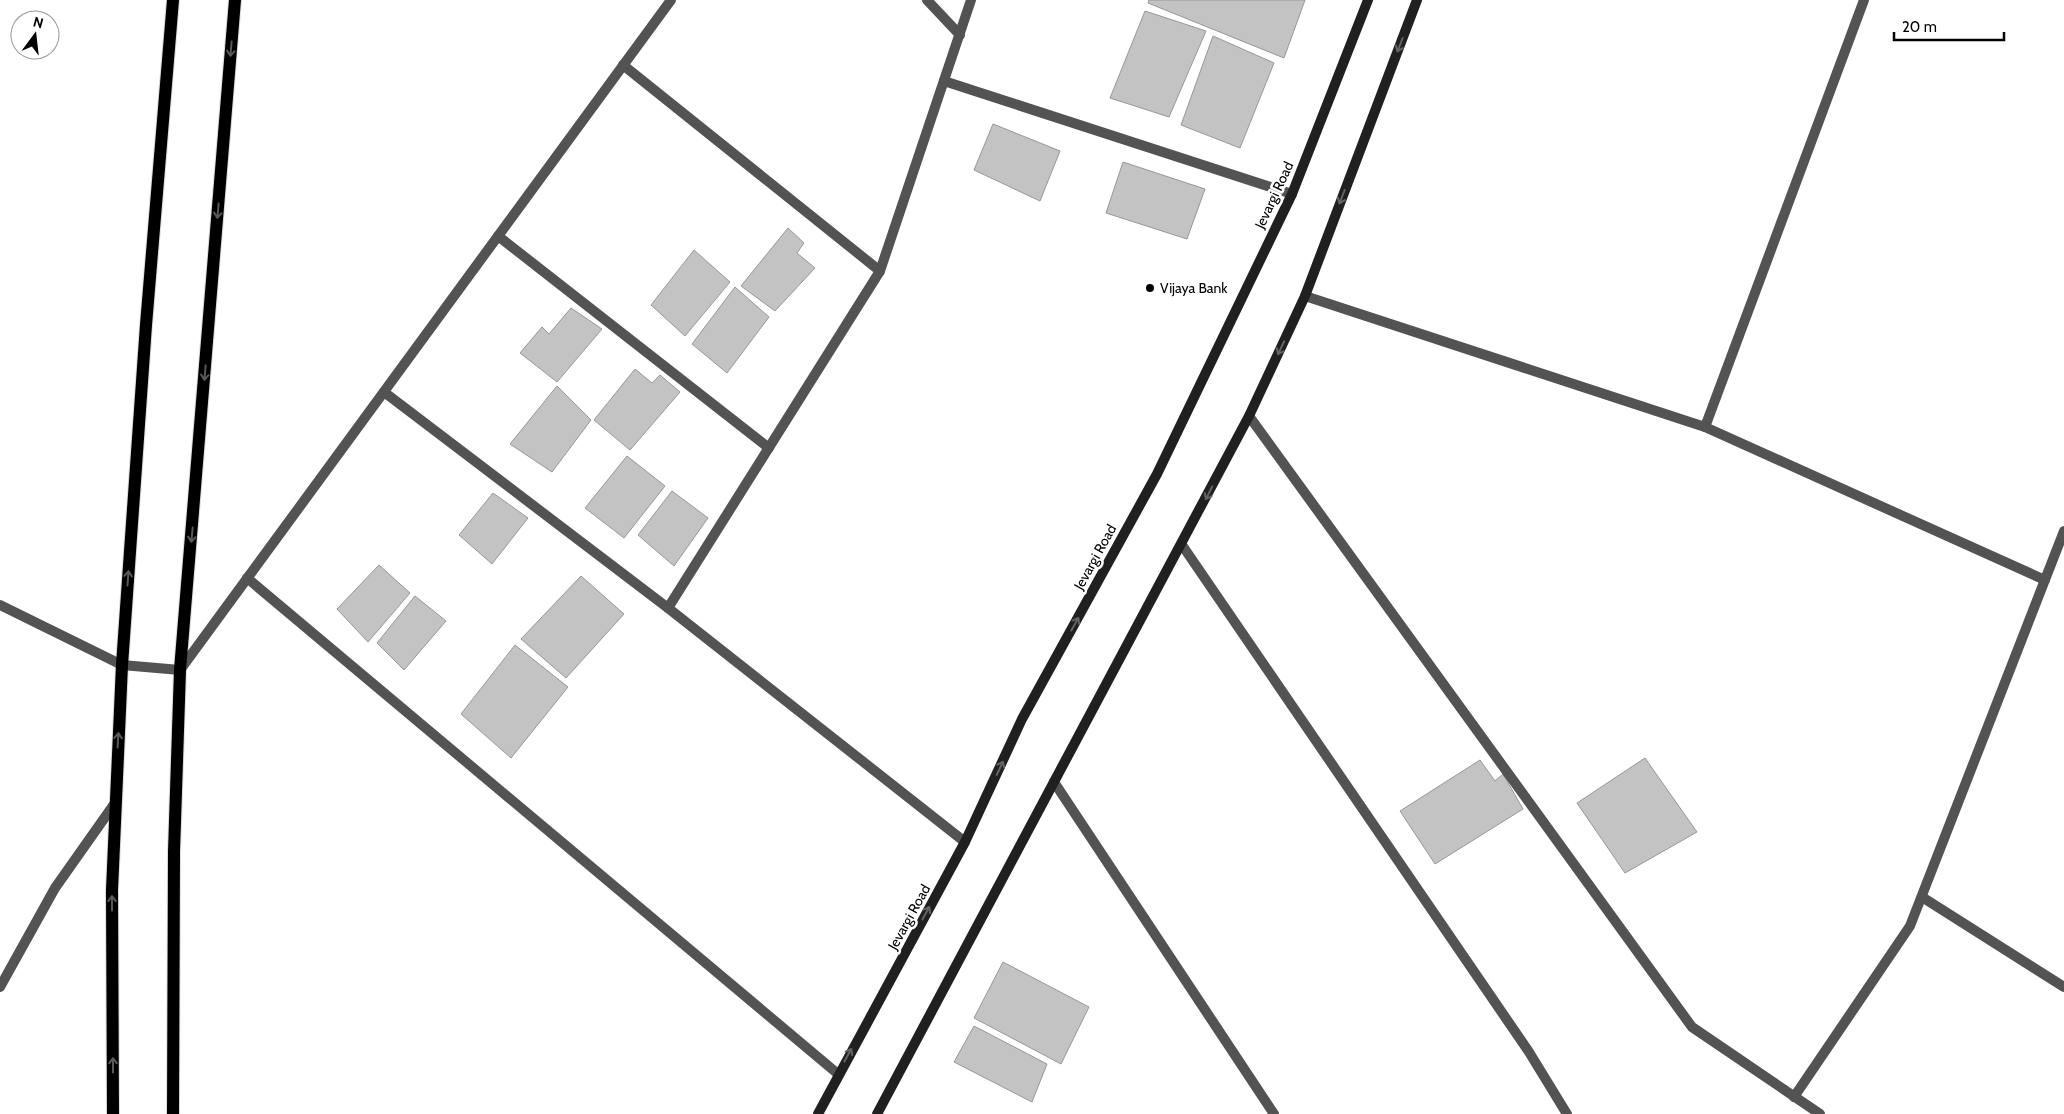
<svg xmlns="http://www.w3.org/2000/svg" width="2064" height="1114" viewBox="0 0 2064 1114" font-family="Cabin,sans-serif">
<rect width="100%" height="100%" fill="#fff"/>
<g fill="#c3c3c3" stroke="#979797">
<path d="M 1149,0 L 1305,0 L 1284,58 L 1148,3 Z"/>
<path d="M 1145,11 L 1206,31 L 1169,117 L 1110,98 Z"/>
<path d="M 1213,36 L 1274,63 L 1240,148 L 1181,125 Z"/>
<path d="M 993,124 L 1060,151 L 1040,201 L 974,170 Z"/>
<path d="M 1123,162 L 1205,189 L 1187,239 L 1106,213 Z"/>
<path d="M 788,228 L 804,243 L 797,253 L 815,268 L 775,311 L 741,286 Z"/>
<path d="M 694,250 L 730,282 L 685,336 L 651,305 Z"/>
<path d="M 735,287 L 769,317 L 727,373 L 692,344 Z"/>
<path d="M 571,308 L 602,329 L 557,382 L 520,353 L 542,327 L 549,334 Z"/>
<path d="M 635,369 L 652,383 L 660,375 L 680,392 L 630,450 L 594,420 Z"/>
<path d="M 557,386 L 591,420 L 552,472 L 510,444 Z"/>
<path d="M 627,456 L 665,486 L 624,538 L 585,508 Z"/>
<path d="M 672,491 L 708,518 L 674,566 L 638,535 Z"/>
<path d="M 493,493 L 528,518 L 492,564 L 459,535 Z"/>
<path d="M 379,565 L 410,593 L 368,642 L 337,609 Z"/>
<path d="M 581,576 L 624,614 L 566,678 L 521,639 Z"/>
<path d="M 415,596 L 446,621 L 404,670 L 377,643 Z"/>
<path d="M 515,645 L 568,687 L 511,758 L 461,714 Z"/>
<path d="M 1645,758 L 1697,832 L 1625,873 L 1577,803 Z"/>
<path d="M 1480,760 L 1495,781 L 1503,774 L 1523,809 L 1435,864 L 1400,811 Z"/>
<path d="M 1003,962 L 1089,1007 L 1061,1064 L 974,1018 Z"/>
<path d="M 974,1026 L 1047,1064 L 1032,1102 L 954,1062 Z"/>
</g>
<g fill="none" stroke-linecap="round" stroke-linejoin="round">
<g stroke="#dbdbdb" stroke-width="14">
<g id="primary">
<path d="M 113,1114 L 112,890 L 122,665 L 146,325 L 173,0"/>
<path d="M 173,1114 L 174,852 L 180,670 L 235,0"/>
</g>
</g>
<g stroke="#535353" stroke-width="10">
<path d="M 927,0 L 960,35"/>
<path d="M 623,65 L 880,271"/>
<path d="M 944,81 L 1292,194"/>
<path d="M 498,236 L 769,448"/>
<path d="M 1305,296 L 1705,427 L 1864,0"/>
<path d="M 384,392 L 668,608"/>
<path d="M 1249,416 L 1692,1027 L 1820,1114"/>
<path d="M 1705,427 L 2045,580"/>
<path d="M 1182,545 L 1529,1052 L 1567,1114"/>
<path d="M 247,578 L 838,1074"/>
<path d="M 0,605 L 122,665 L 180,670 L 671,0"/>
<path d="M 1054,782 L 1274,1114"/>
<path d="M 965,842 L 668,608 L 880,271 L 971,0"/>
<path d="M 1922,897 L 2064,987"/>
<path d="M 0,987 L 55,888 L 115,803"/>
<path d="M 1794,1097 L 1910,926 L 2064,531"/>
</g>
<g stroke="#202020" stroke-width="10">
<path d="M 818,1114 L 965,842 L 1022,719 L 1157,474 L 1292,194 L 1368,0"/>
<path d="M 877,1114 L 1249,416 L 1305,296 L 1417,0"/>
</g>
<use href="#primary" stroke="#000" stroke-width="12"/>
</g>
<defs><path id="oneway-shaft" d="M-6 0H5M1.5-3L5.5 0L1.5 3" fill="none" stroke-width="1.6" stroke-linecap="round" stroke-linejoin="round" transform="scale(1.25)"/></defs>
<g stroke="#636363">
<use href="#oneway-shaft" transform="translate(1400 45) rotate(111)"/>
<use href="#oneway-shaft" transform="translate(1342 197) rotate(111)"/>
<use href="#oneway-shaft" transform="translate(1281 348) rotate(115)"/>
<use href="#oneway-shaft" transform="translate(1209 493) rotate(117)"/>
<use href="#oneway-shaft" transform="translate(1075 624) rotate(-61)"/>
<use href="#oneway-shaft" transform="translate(1000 768) rotate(-65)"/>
<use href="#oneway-shaft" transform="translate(926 913) rotate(-61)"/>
<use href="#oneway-shaft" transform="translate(848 1055) rotate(-61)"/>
</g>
<g stroke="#595959">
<use href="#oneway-shaft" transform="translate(231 49) rotate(95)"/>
<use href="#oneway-shaft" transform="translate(218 211) rotate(95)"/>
<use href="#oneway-shaft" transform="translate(205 373) rotate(95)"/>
<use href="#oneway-shaft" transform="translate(192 535) rotate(95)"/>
<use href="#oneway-shaft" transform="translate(128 578) rotate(-86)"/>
<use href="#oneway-shaft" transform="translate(118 740) rotate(-87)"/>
<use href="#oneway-shaft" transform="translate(112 903) rotate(-90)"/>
<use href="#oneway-shaft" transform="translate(113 1065) rotate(-90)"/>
</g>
<circle fill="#000" stroke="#fff" stroke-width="2" cx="1150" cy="288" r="5"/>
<g text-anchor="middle" stroke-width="5" stroke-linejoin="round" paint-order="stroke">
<g font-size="14" fill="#000" stroke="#fff">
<text transform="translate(1274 195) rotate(-65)" y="5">Jevargi Road</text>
<text transform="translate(1095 557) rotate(-61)" y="5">Jevargi Road</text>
<text transform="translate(909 917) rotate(-61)" y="5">Jevargi Road</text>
</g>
<g font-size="14" fill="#000" stroke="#fff" text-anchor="start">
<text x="1160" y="293">Vijaya Bank</text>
</g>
</g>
<g transform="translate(35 35) rotate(15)"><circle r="24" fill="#ffffff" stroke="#999999"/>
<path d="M0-4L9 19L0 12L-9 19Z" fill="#000000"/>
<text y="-8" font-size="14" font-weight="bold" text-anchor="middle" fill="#000000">N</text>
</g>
<path d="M1894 32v8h110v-8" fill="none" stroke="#000000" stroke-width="2.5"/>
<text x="1902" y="32" font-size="15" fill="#000000" stroke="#ffffff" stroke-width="4" paint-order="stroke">20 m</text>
</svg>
